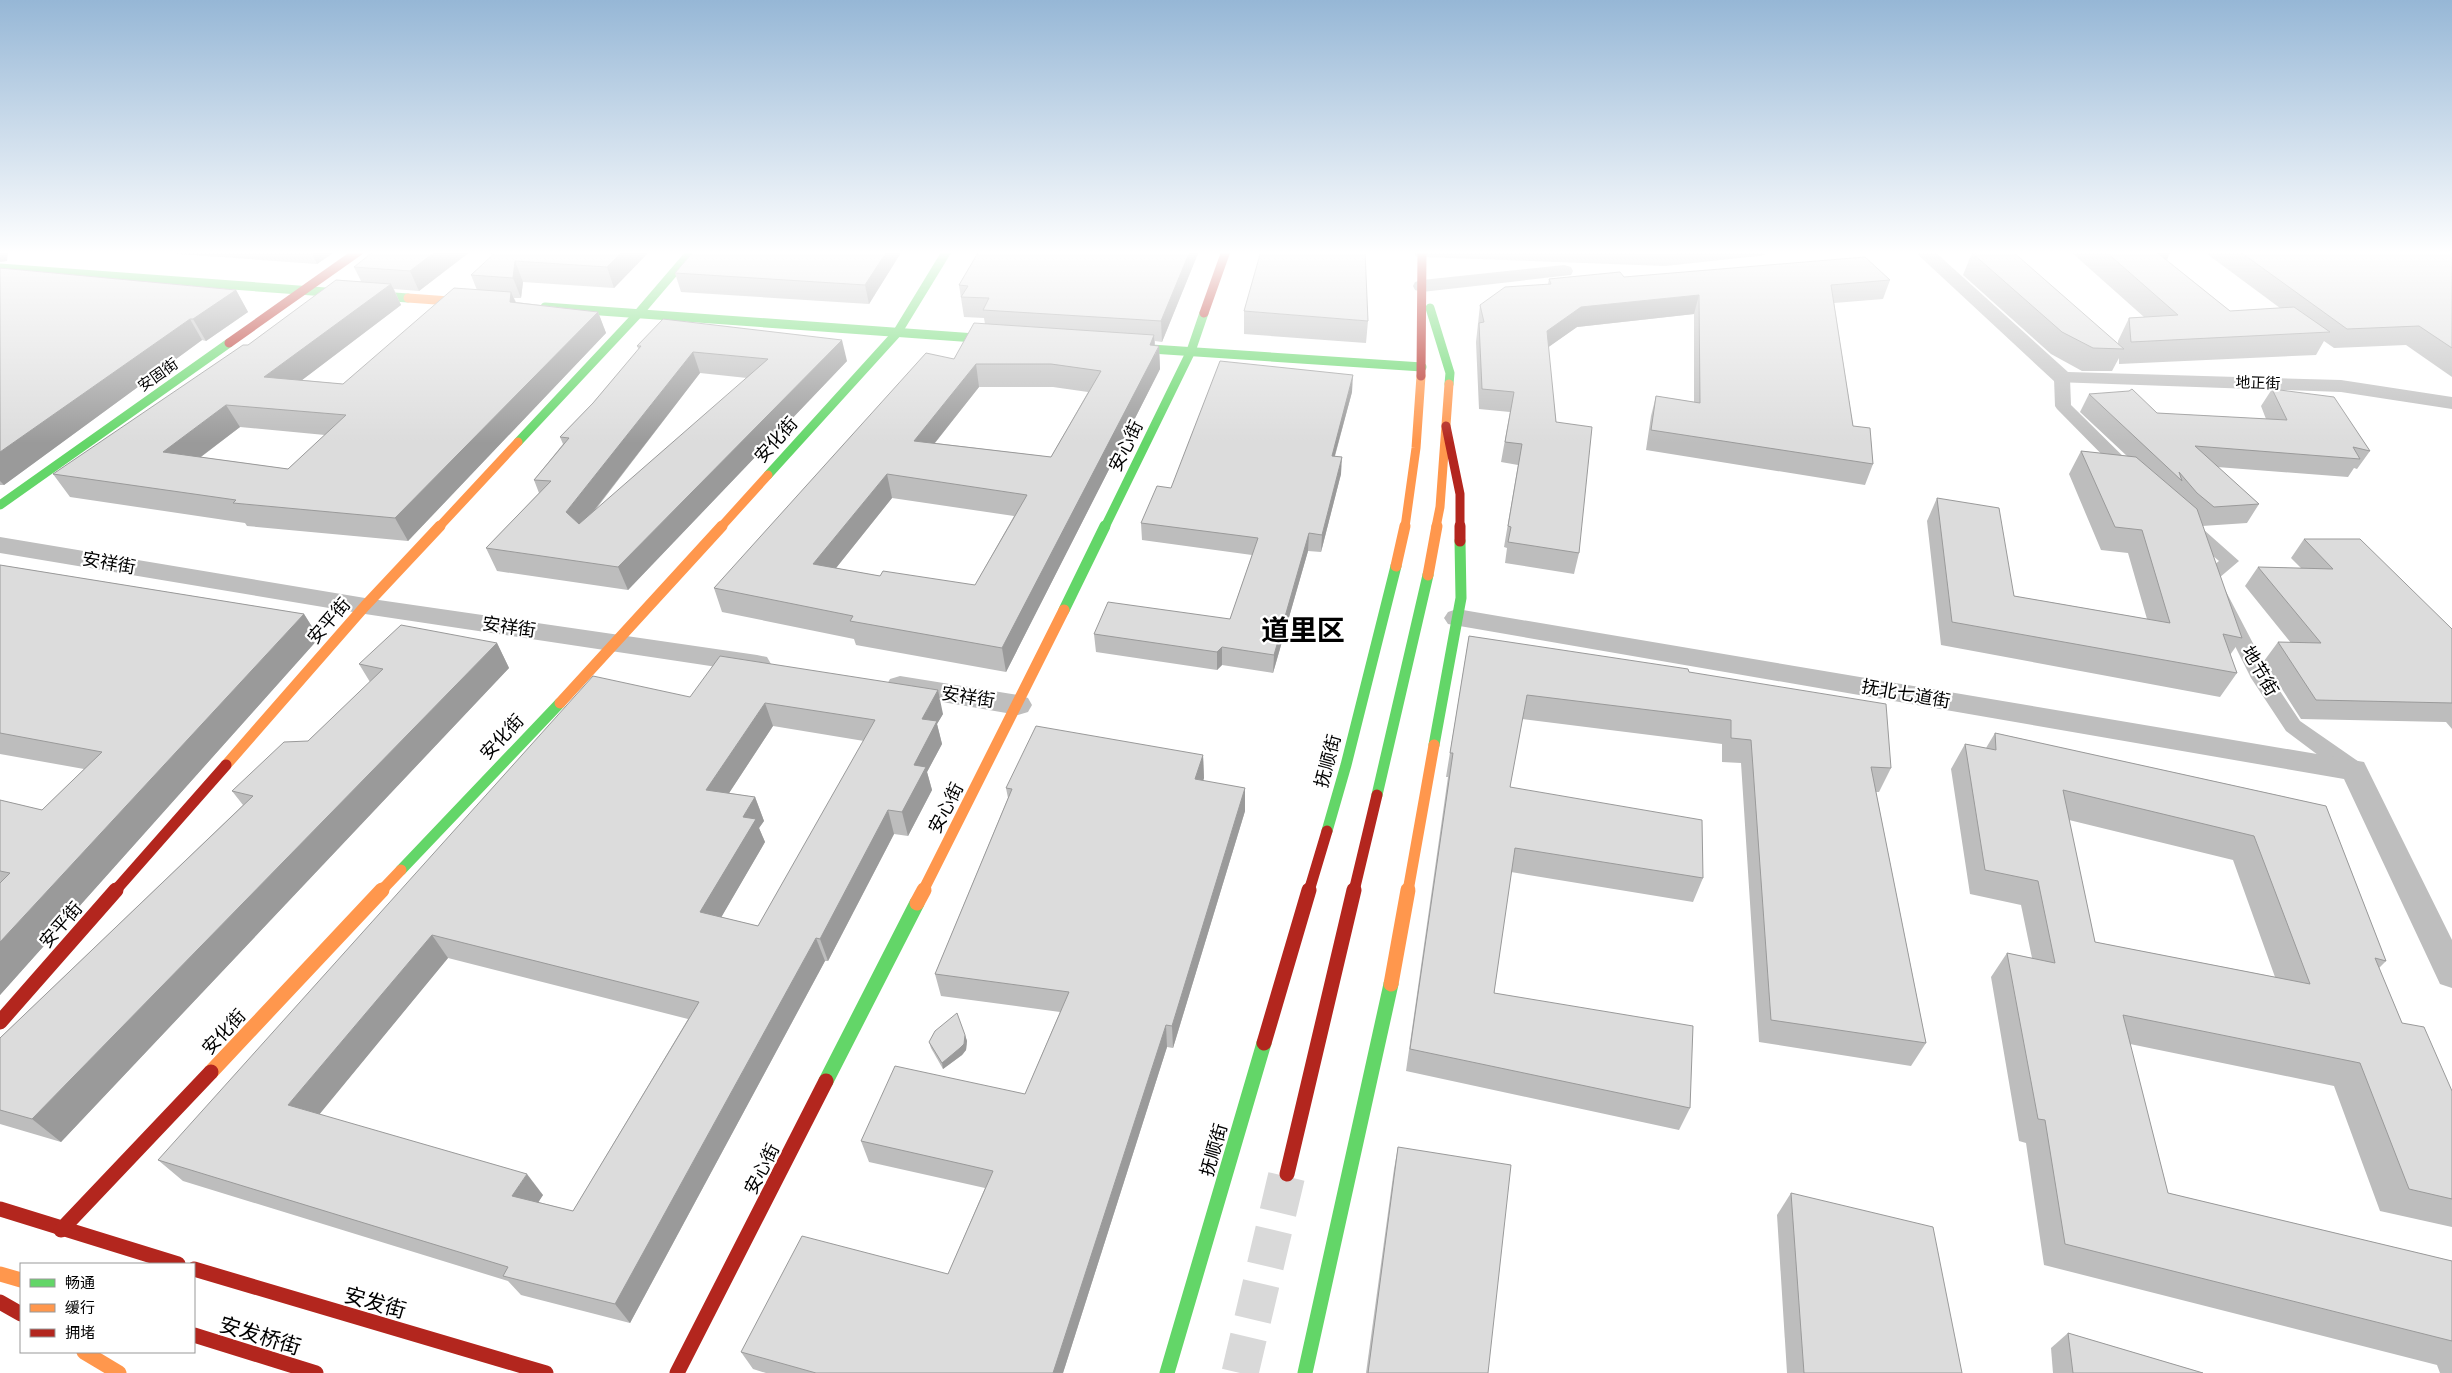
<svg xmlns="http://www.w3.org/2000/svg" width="2452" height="1373" viewBox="0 0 2452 1373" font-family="Lato,'Noto Sans SC',sans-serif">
<rect width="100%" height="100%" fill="#fff"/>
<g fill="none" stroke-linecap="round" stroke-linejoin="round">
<path stroke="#d9d9d9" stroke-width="37" stroke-dasharray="37 18" stroke-linecap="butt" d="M 1240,1373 L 1287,1174"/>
<g fill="#bebebe" fill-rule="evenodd">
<path d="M 2062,373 L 2070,378 L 2071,405 L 2136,469 L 2138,473 L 2136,477 L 2124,477 L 2057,409 L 2055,406 L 2054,378 Z"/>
<path d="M 2189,521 L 2195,522 L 2239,561 L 2219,578 L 2270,676 L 2300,721 L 2362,764 L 2365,770 L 2362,776 L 2354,778 L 2346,776 L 2286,731 L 2251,678 L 2200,576 L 2219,561 L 2183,530 L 2180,526 L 2183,522 Z"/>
</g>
<g fill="#bebebe" fill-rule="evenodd">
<path d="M 1566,251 L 1665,254 L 1699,251 L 1767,251 L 1764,255 L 1758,256 L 1665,266 L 1422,257 L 1416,256 L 1413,252 Z"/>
<path d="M 1914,251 L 1934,251 L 2068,372 L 2341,380 L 2452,397 L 2452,409 L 2341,392 L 2055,382 Z"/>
<path d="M 1564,265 L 1571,267 L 1573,271 L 1571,275 L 1422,292 L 1415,290 L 1413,286 L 1415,282 L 1422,280 Z"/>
<path d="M 0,537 L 365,598 L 757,655 L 767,657 L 771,664 L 767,671 L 757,673 L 365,614 L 0,553 Z"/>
<path d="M 1457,609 L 2364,762 L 2452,940 L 2452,988 L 2440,984 L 2344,779 L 1448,624 L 1444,618 L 1448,612 Z"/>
<path d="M 900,676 L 1018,695 L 1028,698 L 1032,705 L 1028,712 L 1018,715 L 890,693 L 886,686 L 890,679 Z"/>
</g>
<g stroke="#63d668" stroke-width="9">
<path d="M 0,268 L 408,298"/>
<path d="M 545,307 L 1003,340"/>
<path d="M 1430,308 L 1450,373 L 1449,384"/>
<path d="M 1121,347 L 1422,367"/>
<path d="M 518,442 L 638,314 L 692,251"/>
<path d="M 768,475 L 897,333 L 947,251"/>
<path d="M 0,505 L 229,343"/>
<path d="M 1105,527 L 1191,351 L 1204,313"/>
</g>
<g stroke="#63d668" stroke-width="11">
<path d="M 1064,610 L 1105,526"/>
<path d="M 1434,745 L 1461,598 L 1460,541"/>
<path d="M 1377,795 L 1428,575"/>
<path d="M 1327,831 L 1346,765 L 1396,566"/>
<path d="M 401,870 L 560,703"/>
</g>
<g stroke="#63d668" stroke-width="15">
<path d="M 826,1081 L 917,903"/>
<path d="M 1167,1373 L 1264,1043"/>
<path d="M 1305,1373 L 1391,984"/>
</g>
<g stroke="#ff974d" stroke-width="9">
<path d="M 408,298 L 477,303"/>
<path d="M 439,527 L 518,442"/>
<path d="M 721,527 L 768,475"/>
<path d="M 1405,527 L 1416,448 L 1421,376"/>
<path d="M 1436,527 L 1440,507 L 1449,384"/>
</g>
<g stroke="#ff974d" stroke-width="11">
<path d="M 1396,566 L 1405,526"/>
<path d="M 1428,575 L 1437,526"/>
<path d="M 560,703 L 722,526"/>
<path d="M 226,765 L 365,606 L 440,526"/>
<path d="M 381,891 L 401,870"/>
<path d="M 923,891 L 1064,610"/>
<path d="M 1408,891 L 1434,745"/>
</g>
<g stroke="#ff974d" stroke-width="15">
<path d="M 917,903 L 924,890"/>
<path d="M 1391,984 L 1408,890"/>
<path d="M 211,1072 L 382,890"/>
<path d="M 0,1274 L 21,1280"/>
<path d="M 84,1352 L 119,1373"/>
</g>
<g stroke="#b3261e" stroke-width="9">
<path d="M 1204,313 L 1226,251"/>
<path d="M 229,343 L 359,251"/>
<path d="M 1421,376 L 1422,251"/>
<path d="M 1446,426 L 1460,494 L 1460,527"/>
</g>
<g stroke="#b3261e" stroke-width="11">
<path d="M 1460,526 L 1460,541"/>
<path d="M 115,891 L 226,765"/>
<path d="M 1309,891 L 1327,831"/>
<path d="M 1354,891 L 1377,795"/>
</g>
<g stroke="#b3261e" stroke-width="15">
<path d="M 0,1022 L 116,890"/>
<path d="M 1264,1043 L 1309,890"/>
<path d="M 1287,1174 L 1354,890"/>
<path d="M 0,1209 L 178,1264"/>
<path d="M 61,1230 L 211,1072"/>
<path d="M 194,1269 L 546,1373"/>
<path d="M 0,1302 L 21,1314"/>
<path d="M 194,1335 L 316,1373"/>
<path d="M 677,1373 L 826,1081"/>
</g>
</g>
<g fill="#bdbdbd" fill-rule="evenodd">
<path d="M 136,251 L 336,251 L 317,264 Z"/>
<path d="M 374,251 L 471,251 L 419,291 L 394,289 L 401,305 L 302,380 L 343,384 L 477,290 L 471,275 L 493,256 L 489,251 L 650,251 L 614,288 L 523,282 L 521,298 L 514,298 L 516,302 L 598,312 L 606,333 L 408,541 L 247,526 L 245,523 L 70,497 L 53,474 L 248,345 L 361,281 L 354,267 ZM 240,427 L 325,435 L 288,469 L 201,457 Z"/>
<path d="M 902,251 L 869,304 L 681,292 L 675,273 Z"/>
<path d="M 979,251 L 1199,251 L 1162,342 L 1155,341 L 1155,346 L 1159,346 L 1160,369 L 1006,672 L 856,645 L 854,639 L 722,612 L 714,588 L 954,359 L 985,324 L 984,318 L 964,317 L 959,285 ZM 979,387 L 1053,387 L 1088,392 L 1051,457 L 935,443 ZM 892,498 L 1014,516 L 975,585 L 880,576 L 836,568 Z"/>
<path d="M 2072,251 L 2171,251 L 2167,260 L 2230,311 L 2280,308 L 2203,251 L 2452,251 L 2452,377 L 2406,345 L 2334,348 L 2324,341 L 2316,355 L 2119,364 L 2119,358 L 2112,371 L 2082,371 L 2051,354 L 1963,275 L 1972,253 L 2118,344 L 2118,341 L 2129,318 L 2144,317 L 2071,252 Z"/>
<path d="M 0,268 L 236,290 L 248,312 L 206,341 L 202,340 L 4,485 L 0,485 Z"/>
<path d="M 1624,277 L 1890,280 L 1883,299 L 1834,303 L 1853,426 L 1873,464 L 1865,485 L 1646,450 L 1651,416 L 1656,396 L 1694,402 L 1694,314 L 1577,327 L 1548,347 L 1556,422 L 1579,553 L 1574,574 L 1505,563 L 1507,548 L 1504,547 L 1518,465 L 1501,462 L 1510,412 L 1479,409 L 1476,342 L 1480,305 L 1548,284 L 1549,279 Z"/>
<path d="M 1244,311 L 1368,321 L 1366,343 L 1244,334 Z"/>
<path d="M 637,346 L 847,361 L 628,590 L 497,571 L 486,548 L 539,493 L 534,480 L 563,444 L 560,437 L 593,403 L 639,350 ZM 700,373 L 747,378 L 593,513 Z"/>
<path d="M 2272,389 L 2370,451 L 2357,469 L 2354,468 L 2348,477 L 2217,467 L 2259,504 L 2247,523 L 2202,526 L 2242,638 L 2230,655 L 2237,673 L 2220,697 L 1941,645 L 1927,521 L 1937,498 L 2014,596 L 2147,619 L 2128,553 L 2101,550 L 2069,474 L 2081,451 L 2127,456 L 2080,412 L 2089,394 L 2157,413 L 2266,419 L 2261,406 Z"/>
<path d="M 1352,392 L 1335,456 L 1341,474 L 1321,552 L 1308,551 L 1273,673 L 1222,665 L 1217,670 L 1096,652 L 1094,634 L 1230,619 L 1252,555 L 1142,540 L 1141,523 L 1171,488 Z"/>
<path d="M 2304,539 L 2452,629 L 2452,729 L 2446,722 L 2301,719 L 2264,661 L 2278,642 L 2291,643 L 2245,586 L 2258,567 L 2301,568 L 2291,558 Z"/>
<path d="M 0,565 L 304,614 L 319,638 L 0,995 L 0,800 L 42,810 L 84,769 L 0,754 Z"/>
<path d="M 1469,636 L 1689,672 L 1891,768 L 1879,792 L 1876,792 L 1926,1043 L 1911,1066 L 1759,1042 L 1741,763 L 1722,762 L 1722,744 L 1522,719 L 1510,787 L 1703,878 L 1693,902 L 1511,872 L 1494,993 L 1690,1108 L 1679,1130 L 1406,1071 L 1448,777 L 1446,777 Z"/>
<path d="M 497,643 L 509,668 L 61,1142 L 0,1124 L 0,1038 L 243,805 L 232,791 L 308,741 L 370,682 L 359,664 Z"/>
<path d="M 690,697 L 943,714 L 937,724 L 942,744 L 927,772 L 932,790 L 908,836 L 894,834 L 828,961 L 825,961 L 630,1323 L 521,1295 L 508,1281 L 183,1181 L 158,1160 ZM 773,726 L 864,741 L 758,926 L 721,917 L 765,842 L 759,828 L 764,821 L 755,797 L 729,793 ZM 448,958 L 688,1019 L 573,1211 L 538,1202 L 543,1195 L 319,1114 Z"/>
<path d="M 1995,733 L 2326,806 L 2386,961 L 2379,968 L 2402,1023 L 2452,1091 L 2452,1227 L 2380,1211 L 2334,1086 L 2130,1044 L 2168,1193 L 2452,1261 L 2452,1373 L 2440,1373 L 2437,1365 L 2044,1265 L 2026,1143 L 2019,1141 L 1991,977 L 2007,953 L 2032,958 L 2021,905 L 1970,894 L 1951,769 L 1965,744 L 1986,748 ZM 2069,820 L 2233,860 L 2275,977 L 2095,942 Z"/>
<path d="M 1203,755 L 1204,778 L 1203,781 L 1245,788 L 1245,811 L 1173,1048 L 1167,1047 L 1063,1373 L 766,1373 L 753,1369 L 741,1352 L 948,1274 L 985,1188 L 869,1162 L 861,1141 L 1025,1094 L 1060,1012 L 941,996 L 935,974 L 1008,798 L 1006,788 Z"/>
<path d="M 965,1035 L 967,1041 L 966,1050 L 962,1055 L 943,1069 L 931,1048 L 929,1042 Z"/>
<path d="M 1398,1147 L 1488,1373 L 1366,1373 L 1394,1169 Z"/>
<path d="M 1791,1193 L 1962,1373 L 1787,1373 L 1777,1215 Z"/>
<path d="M 2068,1333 L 2203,1373 L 2053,1373 L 2051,1348 Z"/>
</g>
<g fill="#9a9a9a">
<path d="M 0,251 L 7,251 L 8,253 L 7,261 L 0,262 Z"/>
<path d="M 311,251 L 336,251 L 317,264 Z"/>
<path d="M 436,251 L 471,251 L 419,291 L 410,271 Z"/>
<path d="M 623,251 L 650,251 L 614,288 L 607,267 Z"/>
<path d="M 887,251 L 902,251 L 869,304 L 865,285 Z"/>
<path d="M 1190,251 L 1199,251 L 1162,342 L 1161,321 Z"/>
<path d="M 2150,251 L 2171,251 L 2163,267 Z"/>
<path d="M 515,261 L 523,282 L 521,298 L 513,278 Z"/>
<path d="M 391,284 L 401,305 L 277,399 L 264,377 Z"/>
<path d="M 236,290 L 248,312 L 206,341 L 193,319 Z"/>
<path d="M 511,292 L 520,313 L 510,302 Z"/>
<path d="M 1699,295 L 1694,314 L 1577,327 L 1543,351 L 1547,331 L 1581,307 Z"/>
<path d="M 598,312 L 606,333 L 408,541 L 395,518 Z"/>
<path d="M 190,319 L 202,340 L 4,485 L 0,481 L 0,452 Z"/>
<path d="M 1154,335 L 1155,355 L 1159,346 L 1160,369 L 1006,672 L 1002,648 Z"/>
<path d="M 842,340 L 847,361 L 628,590 L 618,567 Z"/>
<path d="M 693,352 L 700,373 L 575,535 L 566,512 Z"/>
<path d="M 976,364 L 979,387 L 918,464 L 914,441 Z"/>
<path d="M 1353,375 L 1352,392 L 1330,473 L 1332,456 Z"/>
<path d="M 226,405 L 240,427 L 178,474 L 163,452 Z"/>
<path d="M 1342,457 L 1341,474 L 1321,552 L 1322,535 Z"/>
<path d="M 887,474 L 892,498 L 820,588 L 813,564 Z"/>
<path d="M 1309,533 L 1308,551 L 1273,673 L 1274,655 Z"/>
<path d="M 304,614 L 319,638 L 0,995 L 0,942 Z"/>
<path d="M 497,643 L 509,668 L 61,1142 L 32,1119 Z"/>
<path d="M 1222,647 L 1222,665 L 1217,670 L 1217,652 Z"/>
<path d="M 938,690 L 943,714 L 937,724 L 942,744 L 927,772 L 932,790 L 908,836 L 902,812 L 914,765 L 922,719 Z"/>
<path d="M 765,703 L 773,726 L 716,813 L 706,790 Z"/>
<path d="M 1203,755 L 1204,778 L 1195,802 L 1195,779 Z"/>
<path d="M 1245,788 L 1245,811 L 1173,1048 L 1172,1026 Z"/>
<path d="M 755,797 L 764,821 L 759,828 L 765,842 L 711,935 L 700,912 L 743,817 Z"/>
<path d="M 888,810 L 894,834 L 828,961 L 820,939 Z"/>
<path d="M 432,935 L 448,958 L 309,1127 L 288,1105 Z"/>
<path d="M 816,938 L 825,961 L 630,1323 L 615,1304 Z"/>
<path d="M 1166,1025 L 1167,1047 L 1063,1373 L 1053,1373 Z"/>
<path d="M 965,1035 L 967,1041 L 966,1050 L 962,1055 L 943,1069 L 942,1063 Z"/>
<path d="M 527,1174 L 543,1195 L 529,1217 L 512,1196 Z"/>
</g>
<g fill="#dcdcdc" stroke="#9a9a9a" fill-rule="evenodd">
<path d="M 374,251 L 436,251 L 410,271 L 354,267 Z"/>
<path d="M 497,251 L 623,251 L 607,267 L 515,261 L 513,278 L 471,275 Z"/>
<path d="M 694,251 L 887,251 L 865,285 L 675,273 Z"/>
<path d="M 979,251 L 1190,251 L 1161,321 L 983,310 L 989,298 L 961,297 L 968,286 L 959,285 Z"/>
<path d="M 1261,251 L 1365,251 L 1368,321 L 1244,311 Z"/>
<path d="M 2012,251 L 2124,349 L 2093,348 L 2062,332 L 1972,253 Z"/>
<path d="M 2105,251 L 2155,251 L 2230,311 L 2294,307 L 2330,332 L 2131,342 L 2129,318 L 2178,315 Z"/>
<path d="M 2239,251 L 2452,251 L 2452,348 L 2419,326 L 2347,329 Z"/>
<path d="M 1865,257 L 1890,280 L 1831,285 L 1853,426 L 1870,428 L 1873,464 L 1651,430 L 1656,396 L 1700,403 L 1699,295 L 1581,307 L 1547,331 L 1556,422 L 1592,427 L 1579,553 L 1508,542 L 1511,527 L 1508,526 L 1522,444 L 1505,442 L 1514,392 L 1482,389 L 1479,323 L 1484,322 L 1480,305 L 1505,287 L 1551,284 L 1549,279 L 1620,272 L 1624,277 Z"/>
<path d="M 0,268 L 236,290 L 193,319 L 190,319 L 0,452 Z"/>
<path d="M 336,280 L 391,284 L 264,377 L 343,384 L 454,288 L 511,292 L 510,302 L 598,312 L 395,518 L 233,503 L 236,500 L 53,474 L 243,345 L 248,345 ZM 226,405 L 346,415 L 288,469 L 163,452 Z"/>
<path d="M 663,319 L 842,340 L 618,567 L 486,548 L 551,481 L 534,480 L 569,438 L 560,437 L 593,403 L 641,346 L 637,346 ZM 693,352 L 768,359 L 579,524 L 566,512 Z"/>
<path d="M 974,323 L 1154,335 L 1150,345 L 1159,346 L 1002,648 L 850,621 L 853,616 L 714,588 L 926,353 L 954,359 ZM 976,364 L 1051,364 L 1101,371 L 1051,457 L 914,441 ZM 887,474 L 1027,495 L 975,585 L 883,571 L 880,576 L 813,564 Z"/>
<path d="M 1220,361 L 1353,375 L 1332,456 L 1342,457 L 1322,535 L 1309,533 L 1274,655 L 1222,647 L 1217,652 L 1094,634 L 1108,602 L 1230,619 L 1258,538 L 1141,523 L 1157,486 L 1171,488 Z"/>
<path d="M 2132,389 L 2157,413 L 2287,420 L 2272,389 L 2334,397 L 2370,451 L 2353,447 L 2360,459 L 2195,446 L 2259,504 L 2214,507 L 2197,493 L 2179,472 L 2182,481 L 2089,394 L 2129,391 Z"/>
<path d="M 2081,451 L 2136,457 L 2197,509 L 2242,638 L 2223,634 L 2237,673 L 1952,622 L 1937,498 L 1999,508 L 2014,596 L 2170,623 L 2142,530 L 2115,527 Z"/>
<path d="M 2304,539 L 2360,539 L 2452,629 L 2452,703 L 2316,700 L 2278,642 L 2321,643 L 2258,567 L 2333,569 Z"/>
<path d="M 0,565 L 304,614 L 0,942 L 0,883 L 10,873 L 0,871 L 0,800 L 42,810 L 102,752 L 0,733 Z"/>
<path d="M 401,625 L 497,643 L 32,1119 L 0,1110 L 0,1038 L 253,796 L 232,791 L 284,742 L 308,741 L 383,669 L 359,664 Z"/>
<path d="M 1469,636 L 1688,669 L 1689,672 L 1886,704 L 1891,768 L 1871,767 L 1926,1043 L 1771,1020 L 1751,740 L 1731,738 L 1731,720 L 1527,695 L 1510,787 L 1702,820 L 1703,878 L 1515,848 L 1494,993 L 1693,1026 L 1690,1108 L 1410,1049 L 1453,753 L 1450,753 Z"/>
<path d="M 720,656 L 938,690 L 922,719 L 937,721 L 914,765 L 926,767 L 902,812 L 888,810 L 820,939 L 816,938 L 615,1304 L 503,1276 L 508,1267 L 158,1160 L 593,676 L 690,697 ZM 765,703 L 875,720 L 758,926 L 700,912 L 756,819 L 743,817 L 755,797 L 706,790 ZM 432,935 L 699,1002 L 573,1211 L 512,1196 L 527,1174 L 288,1105 Z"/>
<path d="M 1036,726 L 1203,755 L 1195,779 L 1245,788 L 1172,1026 L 1166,1025 L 1053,1373 L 816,1373 L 741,1352 L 802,1236 L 948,1274 L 993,1171 L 861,1141 L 895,1066 L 1025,1094 L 1069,992 L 935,974 L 1012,789 L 1006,788 Z"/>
<path d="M 1995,733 L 2326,806 L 2386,961 L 2375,958 L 2402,1023 L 2424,1027 L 2452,1091 L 2452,1199 L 2409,1189 L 2360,1063 L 2123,1015 L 2168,1193 L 2452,1261 L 2452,1341 L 2065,1244 L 2045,1120 L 2038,1119 L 2007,953 L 2055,963 L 2038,881 L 1985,870 L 1965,744 L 1996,750 ZM 2063,790 L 2254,836 L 2310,984 L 2095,942 Z"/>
<path d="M 957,1013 L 965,1035 L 964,1044 L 960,1048 L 942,1063 L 929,1042 L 935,1031 Z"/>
<path d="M 1398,1147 L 1511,1165 L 1488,1373 L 1368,1373 Z"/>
<path d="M 1791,1193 L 1933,1227 L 1962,1373 L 1804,1373 Z"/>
<path d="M 2068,1333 L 2203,1373 L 2073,1373 Z"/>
</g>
<linearGradient id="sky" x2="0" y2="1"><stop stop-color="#96b7d6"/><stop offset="0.57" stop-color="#fff"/><stop offset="1" stop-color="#fff" stop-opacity="0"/></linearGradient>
<rect width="2452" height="443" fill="url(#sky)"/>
<g text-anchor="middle" stroke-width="4.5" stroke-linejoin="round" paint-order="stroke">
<g font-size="15" fill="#000" stroke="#fff">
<text transform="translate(158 375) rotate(-35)" y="5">安固街</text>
<text transform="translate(2258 383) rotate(2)" y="5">地正街</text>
</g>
<g font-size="18" fill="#000" stroke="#fff">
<text transform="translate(776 440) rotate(-48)" y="6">安化街</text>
<text transform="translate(1126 446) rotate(-64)" y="6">安心街</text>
<text transform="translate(109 563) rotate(10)" y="6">安祥街</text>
<text transform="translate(329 621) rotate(-49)" y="6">安平街</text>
<text transform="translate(509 627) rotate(8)" y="6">安祥街</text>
<text transform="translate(2260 671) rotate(60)" y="6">地节街</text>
<text transform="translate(1906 694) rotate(10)" y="6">抚北七道街</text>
<text transform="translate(968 697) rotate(9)" y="6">安祥街</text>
<text transform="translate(502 737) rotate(-47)" y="6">安化街</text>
<text transform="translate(1328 761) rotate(-75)" y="6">抚顺街</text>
<text transform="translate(946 808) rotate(-63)" y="6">安心街</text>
<text transform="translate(61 925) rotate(-49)" y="6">安平街</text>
<text transform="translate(224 1032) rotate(-47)" y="6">安化街</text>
<text transform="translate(1214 1150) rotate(-74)" y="6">抚顺街</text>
<text transform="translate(762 1169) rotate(-63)" y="6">安心街</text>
</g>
<g font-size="21" fill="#000" stroke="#fff">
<text transform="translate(375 1303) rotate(16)" y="7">安发街</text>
<text transform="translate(260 1336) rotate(17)" y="7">安发桥街</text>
</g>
<g font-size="28" font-weight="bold" fill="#000" stroke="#fff">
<text x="1303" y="640">道里区</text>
</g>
</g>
<rect x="20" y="1263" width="175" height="90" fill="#ffffff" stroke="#999999"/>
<rect x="30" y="1279" width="25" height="8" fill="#63d668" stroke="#999999"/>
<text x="65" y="1288" font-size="15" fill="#000000">畅通</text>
<rect x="30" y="1304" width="25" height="8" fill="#ff974d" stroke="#999999"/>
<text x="65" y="1313" font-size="15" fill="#000000">缓行</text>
<rect x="30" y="1329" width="25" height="8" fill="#b3261e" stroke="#999999"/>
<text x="65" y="1338" font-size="15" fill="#000000">拥堵</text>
</svg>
